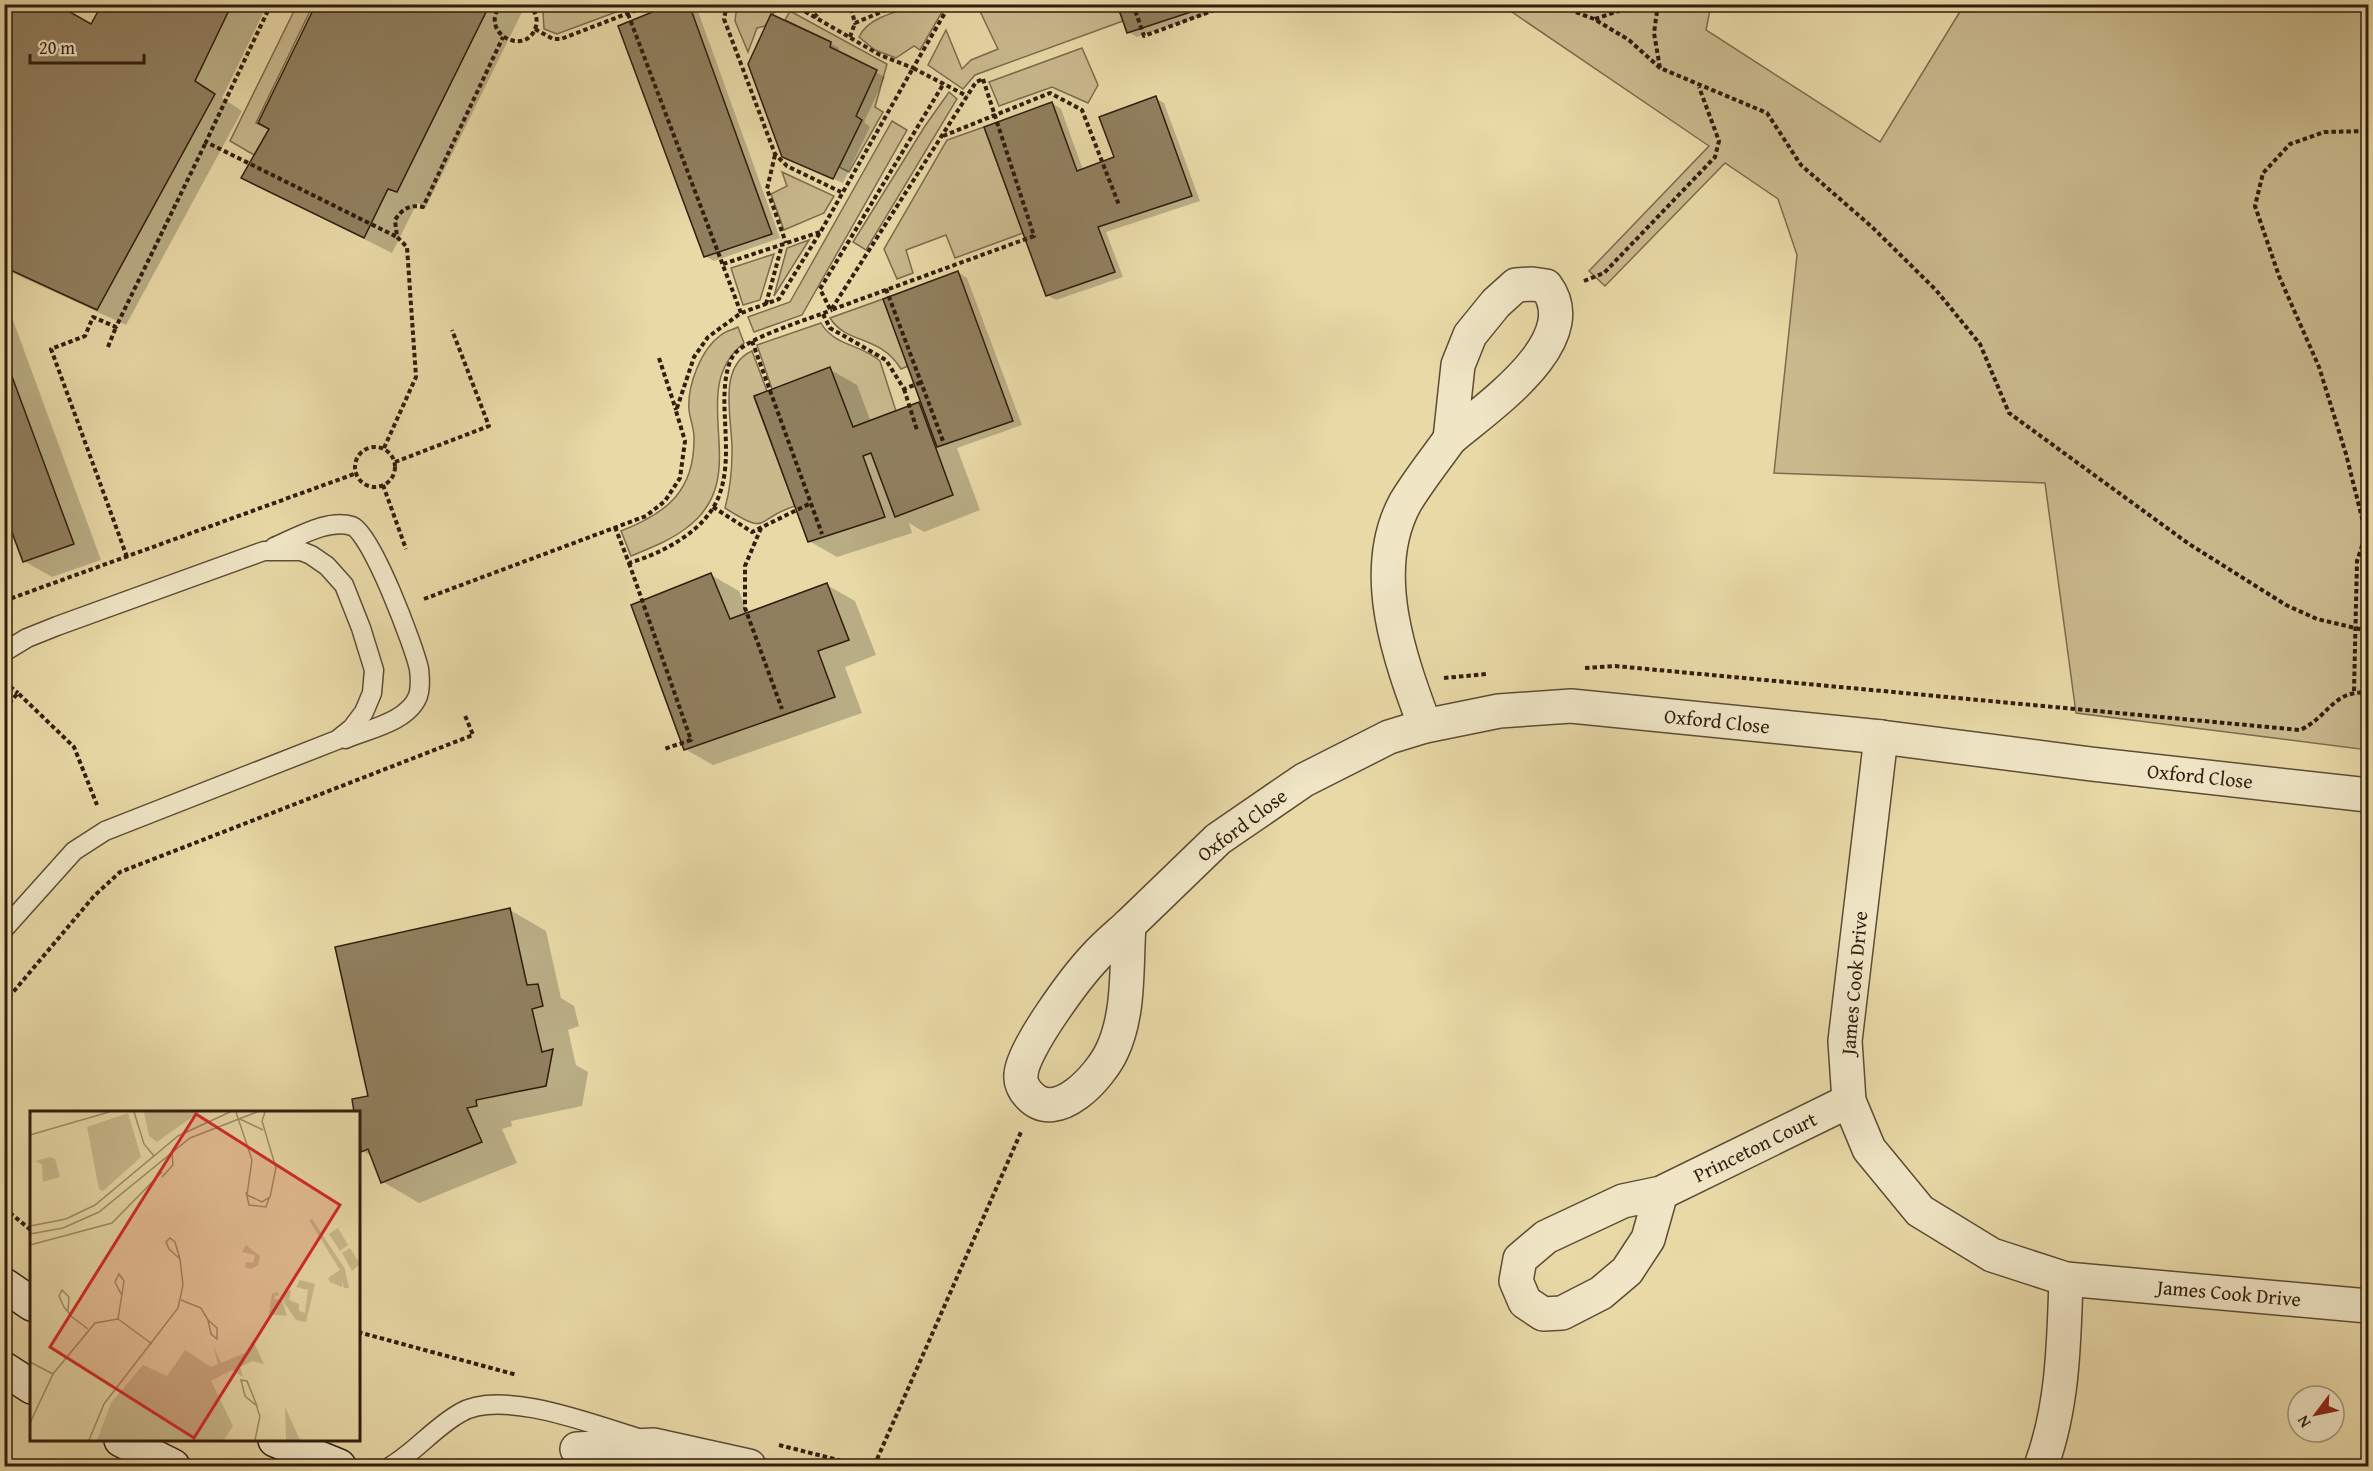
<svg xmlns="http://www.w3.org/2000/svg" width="2373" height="1471" viewBox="0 0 2373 1471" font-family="'Gentium Book Plus',serif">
<rect width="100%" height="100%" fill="#e8d9a7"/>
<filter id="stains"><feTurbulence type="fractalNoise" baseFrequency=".00333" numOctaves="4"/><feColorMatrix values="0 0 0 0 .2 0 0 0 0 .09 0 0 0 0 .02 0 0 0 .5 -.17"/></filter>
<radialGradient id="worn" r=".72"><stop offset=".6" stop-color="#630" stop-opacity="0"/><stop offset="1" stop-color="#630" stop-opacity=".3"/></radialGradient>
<g fill="#c9b98d" stroke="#7c6b4e" stroke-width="1.5">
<path d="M 923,4 L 946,5 L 920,50 L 914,46 L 896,58 L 875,50 L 859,37 C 869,15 902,11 923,4 Z"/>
<path d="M 297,5 L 313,5 L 256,123 L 269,129 L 254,155 L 230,141 Z"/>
<path d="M 539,5 L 635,5 L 557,34 L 544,29 L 543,12 Z"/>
<path d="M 737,5 L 779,5 L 765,26 L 757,28 L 748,52 L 735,21 Z"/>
<path d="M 977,5 L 1104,5 L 1107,11 L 1118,7 L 1123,21 L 975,75 L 963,89 L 928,65 L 946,30 L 962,69 L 971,60 L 998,49 Z"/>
<path d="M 1398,5 L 1711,5 L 1706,30 L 1880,142 L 1964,5 L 2368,5 L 2368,750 L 2076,713 L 2045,483 L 1774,473 L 1797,255 L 1778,199 L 1725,163 L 1605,286 L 1589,271 L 1709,146 L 1503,6 L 1394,12 Z"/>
<path d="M 790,11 L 887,64 L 875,107 L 883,112 L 849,172 L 839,167 L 861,121 L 856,116 L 877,70 L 830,47 L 831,42 L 785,20 Z"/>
<path d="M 1082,48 L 1098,85 L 1088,103 L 1052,87 L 999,106 L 989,82 Z"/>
<path d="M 949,92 L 957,99 L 866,250 L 853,242 L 925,126 Z"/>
<path d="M 892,121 L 907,130 L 802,315 L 754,332 L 748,317 L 790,302 Z"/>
<path d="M 984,127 L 1023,233 L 955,258 L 946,235 L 906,250 L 913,273 L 897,279 L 884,249 L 947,140 Z"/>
<path d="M 782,172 L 834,196 L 824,213 L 784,230 L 771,194 L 787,186 Z"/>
<path d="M 809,240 L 774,296 L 787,248 Z"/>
<path d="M 774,254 L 760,300 L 743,305 L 731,268 Z"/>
<path d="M 883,299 L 908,366 L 901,369 C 879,334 847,345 830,318 Z"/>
<path d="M 821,323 C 834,346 861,344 880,361 L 896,411 L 853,427 L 772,389 L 757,345 Z"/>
<path d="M 738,327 L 744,343 C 682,392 758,477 685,529 C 669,541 650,548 631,556 L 621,531 C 667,513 695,491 694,437 C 694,428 690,419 689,410 C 687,386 701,349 721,335 C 725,331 733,330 738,327 Z"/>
<path d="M 752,351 L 767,391 L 754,397 L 795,506 C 753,519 771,537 725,508 C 730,490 732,471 732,452 C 733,422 716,367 752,351 Z"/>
</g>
<g fill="#0003">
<path d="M 4,4 L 92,26 L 104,4 L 258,4 L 265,9 L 222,98 L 242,111 L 126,325 L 4,269 Z"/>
<path d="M 318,4 L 526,4 L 426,207 L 417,203 L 392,253 L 243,178 L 270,129 Z"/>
<path d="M 677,4 L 696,6 L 780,238 L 714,261 L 705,256 Z"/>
<path d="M 1118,4 L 1211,4 L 1214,12 L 1137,37 L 1128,32 Z"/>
<path d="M 830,43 L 839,48 L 838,53 L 885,77 L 864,122 L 870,127 L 843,183 L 783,156 Z"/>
<path d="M 1155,98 L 1164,103 L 1200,201 L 1106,232 L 1123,277 L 1056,300 L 1047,295 L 1052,103 L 1061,109 L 1083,170 L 1116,158 Z"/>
<path d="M 958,272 L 967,278 L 1022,425 L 957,448 L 980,510 L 924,532 L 909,523 L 912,533 L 837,557 L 809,541 L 829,369 L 857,385 L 871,422 L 919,404 L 924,407 Z"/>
<path d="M 4,309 L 10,312 L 101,560 L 52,577 L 24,561 L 4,507 Z"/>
<path d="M 711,575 L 739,591 L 748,614 L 827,585 L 855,601 L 876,655 L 845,667 L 862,713 L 713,765 L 685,749 Z"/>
<path d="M 510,910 L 546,931 L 561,998 L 574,1006 L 579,1026 L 568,1030 L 576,1065 L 588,1072 L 582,1106 L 511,1121 L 512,1126 L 502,1129 L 517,1163 L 419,1203 L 383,1182 L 372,1156 L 362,1151 L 358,1112 L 356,1112 L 354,1100 L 370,1097 Z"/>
</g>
<g fill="#907f5e" stroke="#301d0e" stroke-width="1.5">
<path d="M 4,4 L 56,4 L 91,24 L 102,4 L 232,4 L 195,81 L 215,94 L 97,310 L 4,267 Z"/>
<path d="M 316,4 L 490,4 L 397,192 L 388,189 L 364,238 L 241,178 L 269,129 L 258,123 Z"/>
<path d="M 672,4 L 689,4 L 772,234 L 704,257 L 618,26 Z"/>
<path d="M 1117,4 L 1205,4 L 1206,7 L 1127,33 Z"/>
<path d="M 771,14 L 831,42 L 830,47 L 877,70 L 856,116 L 862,120 L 833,179 L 782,157 L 748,64 Z"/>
<path d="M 1156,96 L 1192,196 L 1098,227 L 1115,272 L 1046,296 L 984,127 L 1052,102 L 1077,171 L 1114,157 L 1099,117 Z"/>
<path d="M 958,271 L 1013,421 L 937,447 L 883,299 Z"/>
<path d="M 4,355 L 74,544 L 23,562 L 4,511 Z"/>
<path d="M 830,367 L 853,427 L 919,402 L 953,495 L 895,517 L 871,453 L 863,456 L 885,517 L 808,542 L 754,396 Z"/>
<path d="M 711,573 L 730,619 L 827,583 L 849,640 L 818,651 L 835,697 L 684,750 L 631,605 Z"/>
<path d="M 510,908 L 527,985 L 538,984 L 543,1006 L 532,1009 L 542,1052 L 553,1049 L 546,1086 L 476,1100 L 477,1106 L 467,1108 L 482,1142 L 381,1183 L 368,1149 L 361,1152 L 358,1112 L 354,1112 L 352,1099 L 368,1096 L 335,947 Z"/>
</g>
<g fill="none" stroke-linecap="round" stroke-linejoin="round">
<g stroke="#5e4c34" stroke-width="21">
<g id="service">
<path d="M 274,547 C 296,538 328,518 352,526 C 371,532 414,646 419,669 C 420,677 421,687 418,696 C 408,722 368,729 345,739"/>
<path d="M 4,652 L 27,638 L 57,626 L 264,551 L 301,551 L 311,555 L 327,566 L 344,585 L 361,628 L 374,670 L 372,693 L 364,712 L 352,728 L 337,740 L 105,831 L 74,851 L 4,929"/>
<path d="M 391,1466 C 416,1451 435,1427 460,1413 C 501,1388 595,1425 638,1438"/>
</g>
</g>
<g stroke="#5e4c34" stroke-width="36">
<g id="minor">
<path d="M 1532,284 L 1546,286 C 1587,341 1486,408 1450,439 L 1458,365 L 1470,335 L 1496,303 L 1516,285 Z"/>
<path d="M 1425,726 C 1400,659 1368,572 1405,503 C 1418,481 1435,460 1450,439"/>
<path d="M 1881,737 L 1845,1041 L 1849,1101 L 1869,1149 L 1920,1211 L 1992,1255 L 2066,1279 L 2368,1306"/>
<path d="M 1129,925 L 1218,839 L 1304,780 L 1389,737 L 1425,726 L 1499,711 L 1571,706 L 1881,737 L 2091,764 L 2368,795"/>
<path d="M 1129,925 C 1126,966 1130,1013 1112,1051 C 1101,1075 1057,1126 1029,1095 C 1024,1090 1020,1082 1021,1075 C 1022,1049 1077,976 1096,956 C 1106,945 1118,935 1129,925 Z"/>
<path d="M 1661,1193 L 1648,1239 L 1627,1271 L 1601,1293 L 1562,1313 L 1543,1314 L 1525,1302 L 1516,1281 L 1520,1259 L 1546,1237 L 1623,1201 L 1661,1193 L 1849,1101"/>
<path d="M 577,1449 L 654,1445 L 749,1466"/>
<path d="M 2041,1466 C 2063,1407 2064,1342 2066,1279"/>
</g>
</g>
<g stroke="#301d0e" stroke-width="36">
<g id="secondary">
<path d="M 4,1285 L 32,1304"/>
<path d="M 4,1369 L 32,1387"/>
<path d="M 121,1440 L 173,1466"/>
<path d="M 275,1440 L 339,1466"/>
</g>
</g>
<g stroke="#301d0e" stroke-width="4" stroke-dasharray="4.5 3" stroke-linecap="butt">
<path d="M 271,4 L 206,142 L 397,237"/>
<path d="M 502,4 C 476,32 527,59 536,26 C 538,18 535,11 529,4"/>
<path d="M 727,4 L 724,19 L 775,154 L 787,166 L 841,192"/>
<path d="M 792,4 L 880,55 L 913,68 L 950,4"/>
<path d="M 844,4 L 852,12 L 855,23 L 900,4"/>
<path d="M 1133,4 L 1144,36 L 1231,4"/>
<path d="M 1555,4 L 1594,19 L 1629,40 L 1660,68 L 1767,113 L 1801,165 L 1872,227 L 1936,290 L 1980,344 L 2009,413 L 2189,544 L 2286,605 L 2317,619 L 2368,631"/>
<path d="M 1658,4 L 1654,33 L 1660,68"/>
<path d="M 628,14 L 741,313"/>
<path d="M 814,17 L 828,4"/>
<path d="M 1595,19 L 1639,4"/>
<path d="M 535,29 L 553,39 L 561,39 L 652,4"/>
<path d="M 850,37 L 855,23"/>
<path d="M 983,79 L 1034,236 L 831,310 L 976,82 Z"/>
<path d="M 943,136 L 1050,93 L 1082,110 L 1119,205"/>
<path d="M 775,155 L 767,189 L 786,243"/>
<path d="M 723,264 L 820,232"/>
<path d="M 1584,281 L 1604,273 L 1715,157 L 1719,141 L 1699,87"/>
<path d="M 886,289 L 943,441"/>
<path d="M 766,304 L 782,245"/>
<path d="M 830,309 L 820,289 L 944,83"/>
<path d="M 823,314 L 830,328 L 886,360 L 904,389 L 922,382"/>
<path d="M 752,341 L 822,534"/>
<path d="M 108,347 L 116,327"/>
<path d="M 659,358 L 676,410"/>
<path d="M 904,389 L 917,430"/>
<circle cx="375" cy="467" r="20"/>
<path d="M 384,448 L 416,377 L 407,247 L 397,237 L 395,220 C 402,209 410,204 423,207 L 503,37"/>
<path d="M 395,462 L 489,426 L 452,330"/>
<path d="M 383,485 L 406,549"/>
<path d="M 713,507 L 752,532 L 811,503"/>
<path d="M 615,527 L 629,563 C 663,553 708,530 720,493 C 728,470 726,444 725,420 C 724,402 723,372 733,356 C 744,338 810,319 832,310"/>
<path d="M 761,528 L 745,566 L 745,608 L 782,709"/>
<path d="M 127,557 L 51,349 L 85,336 L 93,317 L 116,327 L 206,142"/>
<path d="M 629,563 L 691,740 L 664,749"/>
<path d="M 424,599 L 646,516 L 665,501 L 680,478 L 685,441 L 676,411 L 694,357 L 708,337 L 741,313 L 779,299 L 821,231 L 913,68 L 967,96"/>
<path d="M 4,601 L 357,473"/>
<path d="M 1585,668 L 1615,666 L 2300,730 C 2328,718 2333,689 2368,693"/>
<path d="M 1444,678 L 1487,674"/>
<path d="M 4,682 L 18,693"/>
<path d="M 2354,691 L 2357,561 L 2366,534 L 2346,454 L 2319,367 L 2279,276 L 2255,206 L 2263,173 L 2290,144 L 2324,132 L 2368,131"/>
<path d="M 4,709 L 18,693 L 74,747 L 97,805"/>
<path d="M 4,1003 L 94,896 L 120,872 L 473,735 L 464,713"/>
<path d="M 4,1208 L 32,1231"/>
<path d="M 358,1332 L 517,1375"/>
<path d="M 779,1445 L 862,1466"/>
<path d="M 874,1466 L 1021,1132"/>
</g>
<use href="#service" stroke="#f0e6c6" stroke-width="18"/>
<use href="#minor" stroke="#f0e6c6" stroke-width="33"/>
<use href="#secondary" stroke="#f0e6c6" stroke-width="33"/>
</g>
<g text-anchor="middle" stroke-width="4.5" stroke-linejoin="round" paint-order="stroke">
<g font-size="20" fill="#301d0e" stroke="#f0e6c6">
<text transform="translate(1717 721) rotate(6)" y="7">Oxford Close</text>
<text transform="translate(2200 776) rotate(6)" y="7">Oxford Close</text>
<text transform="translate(1242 825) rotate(-37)" y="7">Oxford Close</text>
<text transform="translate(1854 983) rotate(-85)" y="7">James Cook Drive</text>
<text transform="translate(1755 1147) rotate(-26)" y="7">Princeton Court</text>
<text transform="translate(2229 1293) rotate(5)" y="7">James Cook Drive</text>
</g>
</g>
<g transform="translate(30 1111)">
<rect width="330" height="330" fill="#e8d9a7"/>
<path d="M 114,1 L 169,1 L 127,31 L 119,25 ZM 98,2 L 111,46 L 73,80 L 69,78 L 57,16 ZM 20,46 L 25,48 L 30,66 L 13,71 L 12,53 L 5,50 ZM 282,108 L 315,158 L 319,177 L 314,177 L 312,171 L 312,176 L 300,171 L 298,167 L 310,159 L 279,109 ZM 308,117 L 318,134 L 310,140 L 299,123 ZM 216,134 L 230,145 L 228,154 L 221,158 L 215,156 L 216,151 L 223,152 L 225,144 L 212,141 ZM 320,137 L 330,153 L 322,160 L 312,142 ZM 270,169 L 285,173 L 276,211 L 266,209 L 253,190 L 255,180 L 261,179 L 259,189 L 269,193 L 269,200 L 275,202 L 278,179 L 266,176 ZM 247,181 L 249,185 L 245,184 L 244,188 L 252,189 L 257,205 L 239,203 L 242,183 ZM 223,230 L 234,253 L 222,250 L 210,256 L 213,266 L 202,259 L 181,270 L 203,315 L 194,329 L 67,329 L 81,292 L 113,254 L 137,265 L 155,239 L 181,256 L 188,253 L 183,234 L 191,252 L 217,241 ZM 255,296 L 270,329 L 256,329 Z" fill="#c9b98d"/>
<path fill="none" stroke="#9e8e6a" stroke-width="1.5" d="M 104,1 L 114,33 L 124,45M 206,1 L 222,49 L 217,84 L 232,91 L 240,86 L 246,57 L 232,10 L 235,1M 210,8 L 233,19M 0,24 L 79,1M 132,66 L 143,54 L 142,41M 216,81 L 219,94 L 236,96 L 239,87M 0,115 L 36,108 L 65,94 L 148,25 L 200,1M 0,123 L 33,117 L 69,101 L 160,27 L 227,1M 140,127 L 145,131 L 150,148 L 139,138 L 136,131 ZM 0,134 L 82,112 L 132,61M 151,189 L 171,197 L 178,209M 38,200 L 39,186 L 32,179 L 29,185 L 34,196 L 42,206 L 58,218M 88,208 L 94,170 L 89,163 L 85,171 L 91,183M 178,209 L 187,217 L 187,228 L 181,223 ZM 0,251 L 23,263M 0,312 L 23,263 L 65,212 L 88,208 L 122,233M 59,329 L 74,293 L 148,197 L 153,174 L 150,148M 225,329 L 230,305 L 228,300 L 227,295 L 217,270 L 211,269 L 215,285 L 227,295"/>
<path fill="#d62828" fill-opacity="0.15" stroke="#d62828" stroke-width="3" d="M 166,3 L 310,94 L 164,327 L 20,236 Z"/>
<rect width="330" height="330" fill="none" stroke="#301d0e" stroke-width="3"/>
</g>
<rect width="2373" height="1471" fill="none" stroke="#e8d9a7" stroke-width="24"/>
<rect x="6" y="6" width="2361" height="1459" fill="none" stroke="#301d0e" stroke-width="3"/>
<rect x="12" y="12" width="2349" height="1447" fill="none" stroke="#301d0e" stroke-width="1.5"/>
<g transform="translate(2316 1414) rotate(238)"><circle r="28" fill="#f0e6c6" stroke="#a3967c" stroke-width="1.5"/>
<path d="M0-4.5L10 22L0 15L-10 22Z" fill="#8f2418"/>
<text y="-9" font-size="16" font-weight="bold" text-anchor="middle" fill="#301d0e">N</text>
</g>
<path d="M30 54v9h114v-9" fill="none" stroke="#301d0e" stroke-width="3"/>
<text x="39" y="54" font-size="18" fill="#301d0e" stroke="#f0e6c6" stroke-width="4.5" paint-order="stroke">20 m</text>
<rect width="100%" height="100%" filter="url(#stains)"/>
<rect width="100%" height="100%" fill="url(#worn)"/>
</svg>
